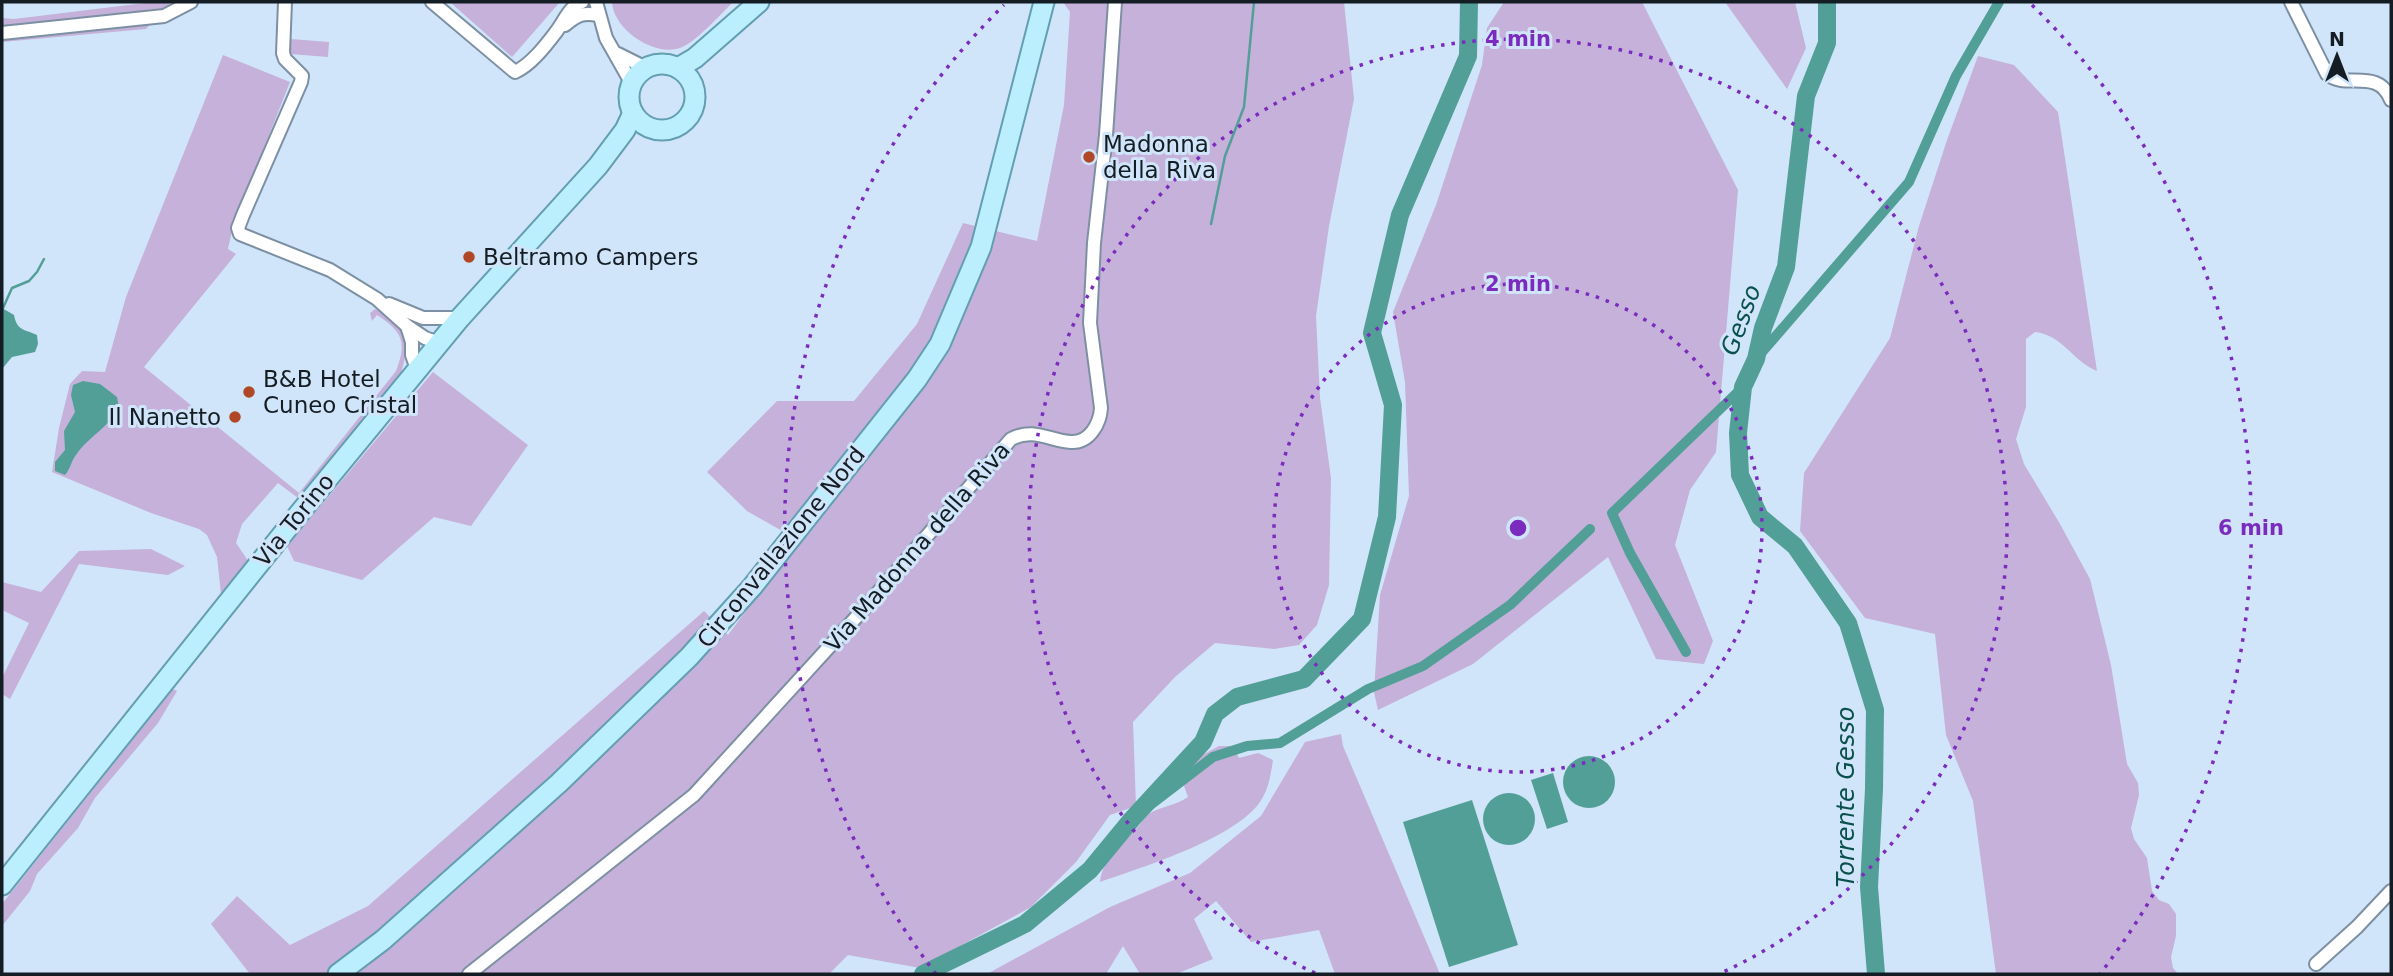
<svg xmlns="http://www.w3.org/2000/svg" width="2393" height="976" viewBox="0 0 2393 976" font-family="'DejaVu Sans',sans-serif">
<rect width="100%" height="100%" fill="#d0e5f9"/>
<g fill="#c5b1d9">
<path d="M 153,2 L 171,2 L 146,29 L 2,42 L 2,18 L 14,19 Z"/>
<path d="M 450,2 L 560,2 L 512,57 Z"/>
<path d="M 612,2 L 733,2 C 721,14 695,43 680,48 C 654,57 613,29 612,2 Z"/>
<path d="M 1063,2 L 1344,2 L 1354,99 L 1329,226 L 1316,316 L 1320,398 L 1331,478 L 1329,585 L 1317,625 L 1299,645 L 1274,649 L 1215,643 L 1175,677 L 1133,722 L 1136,806 L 1110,815 L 1076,862 L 1031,907 L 920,968 L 848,955 L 829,974 L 250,974 L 211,924 L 237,896 L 290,945 L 368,906 L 704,611 L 728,635 L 798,540 L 747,511 L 707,472 L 777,401 L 854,401 L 917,324 L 963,223 L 1037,241 L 1064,105 L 1070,12 Z"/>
<path d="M 1504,2 L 1642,2 L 1738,190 L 1716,452 L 1690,490 L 1675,545 L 1713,641 L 1704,664 L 1656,659 L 1608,557 L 1473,664 L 1378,710 L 1374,692 L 1380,595 L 1409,496 L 1405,382 L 1393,312 L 1436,205 L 1482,65 L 1487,28 Z"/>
<path d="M 1725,2 L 1795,2 L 1806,48 L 1787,89 Z"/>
<path d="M 291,39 L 329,42 L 328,57 L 290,54 Z"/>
<path d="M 223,55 L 290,82 L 233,226 L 228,249 L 236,254 L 144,367 L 299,493 L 396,371 C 407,342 403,332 377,315 L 372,321 L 370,313 L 375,309 C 412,326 410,351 397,384 L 302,501 L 278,483 L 242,524 L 236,543 L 249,562 L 221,594 L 217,557 L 207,535 L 199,529 L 151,513 L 52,472 L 59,428 L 70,384 L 82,371 L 105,372 L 126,297 Z"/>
<path d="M 1978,56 L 2014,65 L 2058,112 L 2097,371 C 2073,362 2063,335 2035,332 L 2026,339 L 2026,407 L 2016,439 L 2024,464 L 2060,524 L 2090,579 L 2111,665 L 2127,764 L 2138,783 L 2139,795 L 2131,828 L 2134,839 L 2147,858 L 2152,891 L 2159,900 L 2169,904 L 2176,914 L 2176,936 L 2171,957 L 2173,968 L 2178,974 L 1996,974 L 1973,801 L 1946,735 L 1935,634 L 1865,618 L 1800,531 L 1804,473 L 1890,338 L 1919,226 L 1947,140 Z"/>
<path d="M 433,372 L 528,445 L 471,526 L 434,517 L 362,580 L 294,561 L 287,546 Z"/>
<path d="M 151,549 L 185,566 L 168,575 L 79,564 L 10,699 L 2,694 L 2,678 L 29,623 L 2,610 L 2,582 L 41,592 L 79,551 Z"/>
<path d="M 173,689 L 177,691 L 158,723 L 95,798 L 78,828 L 37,874 L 30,891 L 2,926 L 2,904 Z"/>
<path d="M 1341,734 L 1343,746 L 1440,974 L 1335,974 L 1319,930 L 1251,942 L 1216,901 L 1194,919 L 1213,959 L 1176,974 L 1140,974 L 1123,946 L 1106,974 L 987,974 L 1110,907 L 1190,873 L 1261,816 L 1305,742 Z"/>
<path d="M 1219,746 L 1233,746 L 1239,758 L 1258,753 L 1273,760 C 1271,773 1269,786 1263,797 C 1242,837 1142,867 1100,882 C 1103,857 1121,846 1137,828 C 1141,823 1146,815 1152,812 C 1164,806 1176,805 1188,797 L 1184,786 L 1195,759 Z"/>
</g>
<g fill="#529f98">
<path d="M 2,308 L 14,315 C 17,331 24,329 37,335 L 38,344 L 35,352 L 12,357 L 2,369 Z"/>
<path d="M 83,381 L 100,384 L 117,397 L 119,408 C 109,427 88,437 76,455 C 71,461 71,468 65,475 L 55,471 L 55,462 L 65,450 L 64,431 L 75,412 L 71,395 L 73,385 Z"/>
<circle cx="1589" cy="782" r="26"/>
<path d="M 1553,773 L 1568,822 L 1547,829 L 1531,780 Z"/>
<circle cx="1509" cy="819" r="26"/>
<path d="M 1472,800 L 1518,945 L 1449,967 L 1403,822 Z"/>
</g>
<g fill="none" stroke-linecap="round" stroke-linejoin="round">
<g stroke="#529f98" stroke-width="2.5">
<path d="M 1211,224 L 1225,156 L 1244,107 L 1254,2"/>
<path d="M 3,308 L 12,288 L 29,281 L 37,272 L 44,259"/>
</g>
<g stroke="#529f98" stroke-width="10">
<path d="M 1756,359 L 1909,182 L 1956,76 L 1999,2"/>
<path d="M 1686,652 L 1630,553 L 1612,513 L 1743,387"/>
<path d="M 1132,819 L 1213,757 L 1247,746 L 1280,743 L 1368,689 L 1423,666 L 1510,605 L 1590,529"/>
</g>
<g stroke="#529f98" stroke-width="18">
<path d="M 1827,2 L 1827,43 L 1806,96 L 1786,267 L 1763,328 L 1756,359 L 1743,387 L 1738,433 L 1740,475 L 1760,517 L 1795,546 L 1848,623 L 1875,710 L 1874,789 L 1869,887 L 1876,974"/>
<path d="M 923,974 L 1025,924 L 1090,870 L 1132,819 L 1203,742 L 1215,714 L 1237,697 L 1304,679 L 1362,619 L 1387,517 L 1393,405 L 1372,333 L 1400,215 L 1468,56 L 1469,2"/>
</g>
<g stroke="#7d90a3" stroke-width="16">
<g id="street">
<path d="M 285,2 L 283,53 L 285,59 L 302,76 L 301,82 L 243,215 L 238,228 L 240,234 L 330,270 L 377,299 L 407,326 L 412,342 L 412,355 L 417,369"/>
<path d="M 432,2 L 515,72 C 531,65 546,45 556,32 C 565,20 569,7 582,2"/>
<path d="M 596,2 L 606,38 L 632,84"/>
<path d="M 2291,2 L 2327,74 C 2346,90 2378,67 2391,100"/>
<path d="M 565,25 C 577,15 583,12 598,15"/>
<path d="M 2,33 L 164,16 L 191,2"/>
<path d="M 618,54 L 646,68"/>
<path d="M 389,304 L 423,318 L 460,318"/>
<path d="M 407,326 L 425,338 L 439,343"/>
<path d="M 2316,964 L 2357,927 L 2391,891"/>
<path d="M 469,974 L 694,795 L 861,612 L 1011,439 C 1034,427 1050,441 1071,442 C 1090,443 1100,423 1101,408 L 1090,323 L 1094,243 L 1106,135 L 1115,2"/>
</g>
</g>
<g stroke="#639eb1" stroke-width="23">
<g id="primary">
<circle cx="662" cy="97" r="33"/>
<path d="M 678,68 L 695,58 L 759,2"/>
<path d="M 2,885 L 298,515 L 460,318 L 598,166 L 625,130 L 633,113"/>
<path d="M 338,974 L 383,940 L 559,783 L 689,657 L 752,587 L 917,379 L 940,344 L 981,247 L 1044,2"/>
</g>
</g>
<use href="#street" stroke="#fff" stroke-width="12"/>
<use href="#primary" stroke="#bbeffe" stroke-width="19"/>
</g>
<g fill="none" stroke="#7b2cbf" stroke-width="3.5" stroke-dasharray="3.5 7">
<circle cx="1518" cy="528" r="244"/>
<path d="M1315 973A489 489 0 1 1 1721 973"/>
<path d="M936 974A733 733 0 0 1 1004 5M2032 5A733 733 0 0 1 2100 974"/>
</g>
<g fill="#b04827" stroke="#d0e5f9" stroke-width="2.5">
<circle cx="1089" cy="157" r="7"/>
<circle cx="469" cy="257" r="7"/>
<circle cx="249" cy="392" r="7"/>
<circle cx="235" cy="417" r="7"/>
</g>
<g text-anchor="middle" stroke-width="6" stroke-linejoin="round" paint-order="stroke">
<g font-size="23" fill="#151d24" stroke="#d0e5f9" text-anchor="start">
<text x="1103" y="152">Madonna<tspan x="1103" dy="26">della Riva</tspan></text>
<text x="483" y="265">Beltramo Campers</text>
<text x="263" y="387">B&amp;B Hotel<tspan x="263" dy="26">Cuneo Cristal</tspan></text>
<text x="221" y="425" text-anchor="end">Il Nanetto</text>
</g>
<g font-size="23" fill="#151d24" stroke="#d0e5f9">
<text transform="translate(294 520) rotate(-51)" y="8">Via Torino</text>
<text transform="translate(781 547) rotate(-51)" y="8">Circonvallazione Nord</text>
<text transform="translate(917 547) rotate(-49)" y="8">Via Madonna della Riva</text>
</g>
<g font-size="24" font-style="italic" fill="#0a504c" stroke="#d0e5f9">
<text transform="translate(1741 320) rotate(-70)" y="8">Gesso</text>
<text transform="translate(1846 797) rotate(-90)" y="8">Torrente Gesso</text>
</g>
</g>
<circle cx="1518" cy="528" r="10" fill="#7b2cbf" stroke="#d0e5f9" stroke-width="3.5"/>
<g font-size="21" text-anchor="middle" font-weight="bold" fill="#7b2cbf" stroke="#d0e5f9" stroke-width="6" stroke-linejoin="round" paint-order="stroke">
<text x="1518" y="46">4 min</text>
<text x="1518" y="291">2 min</text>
<text x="2251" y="535">6 min</text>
</g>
<rect width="2393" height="976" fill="none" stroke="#151d24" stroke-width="7"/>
<g transform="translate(2337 56)" stroke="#d0e5f9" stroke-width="5" paint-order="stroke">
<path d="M0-5L12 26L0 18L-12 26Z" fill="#151d24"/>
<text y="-10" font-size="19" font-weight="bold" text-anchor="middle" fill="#151d24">N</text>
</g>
</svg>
